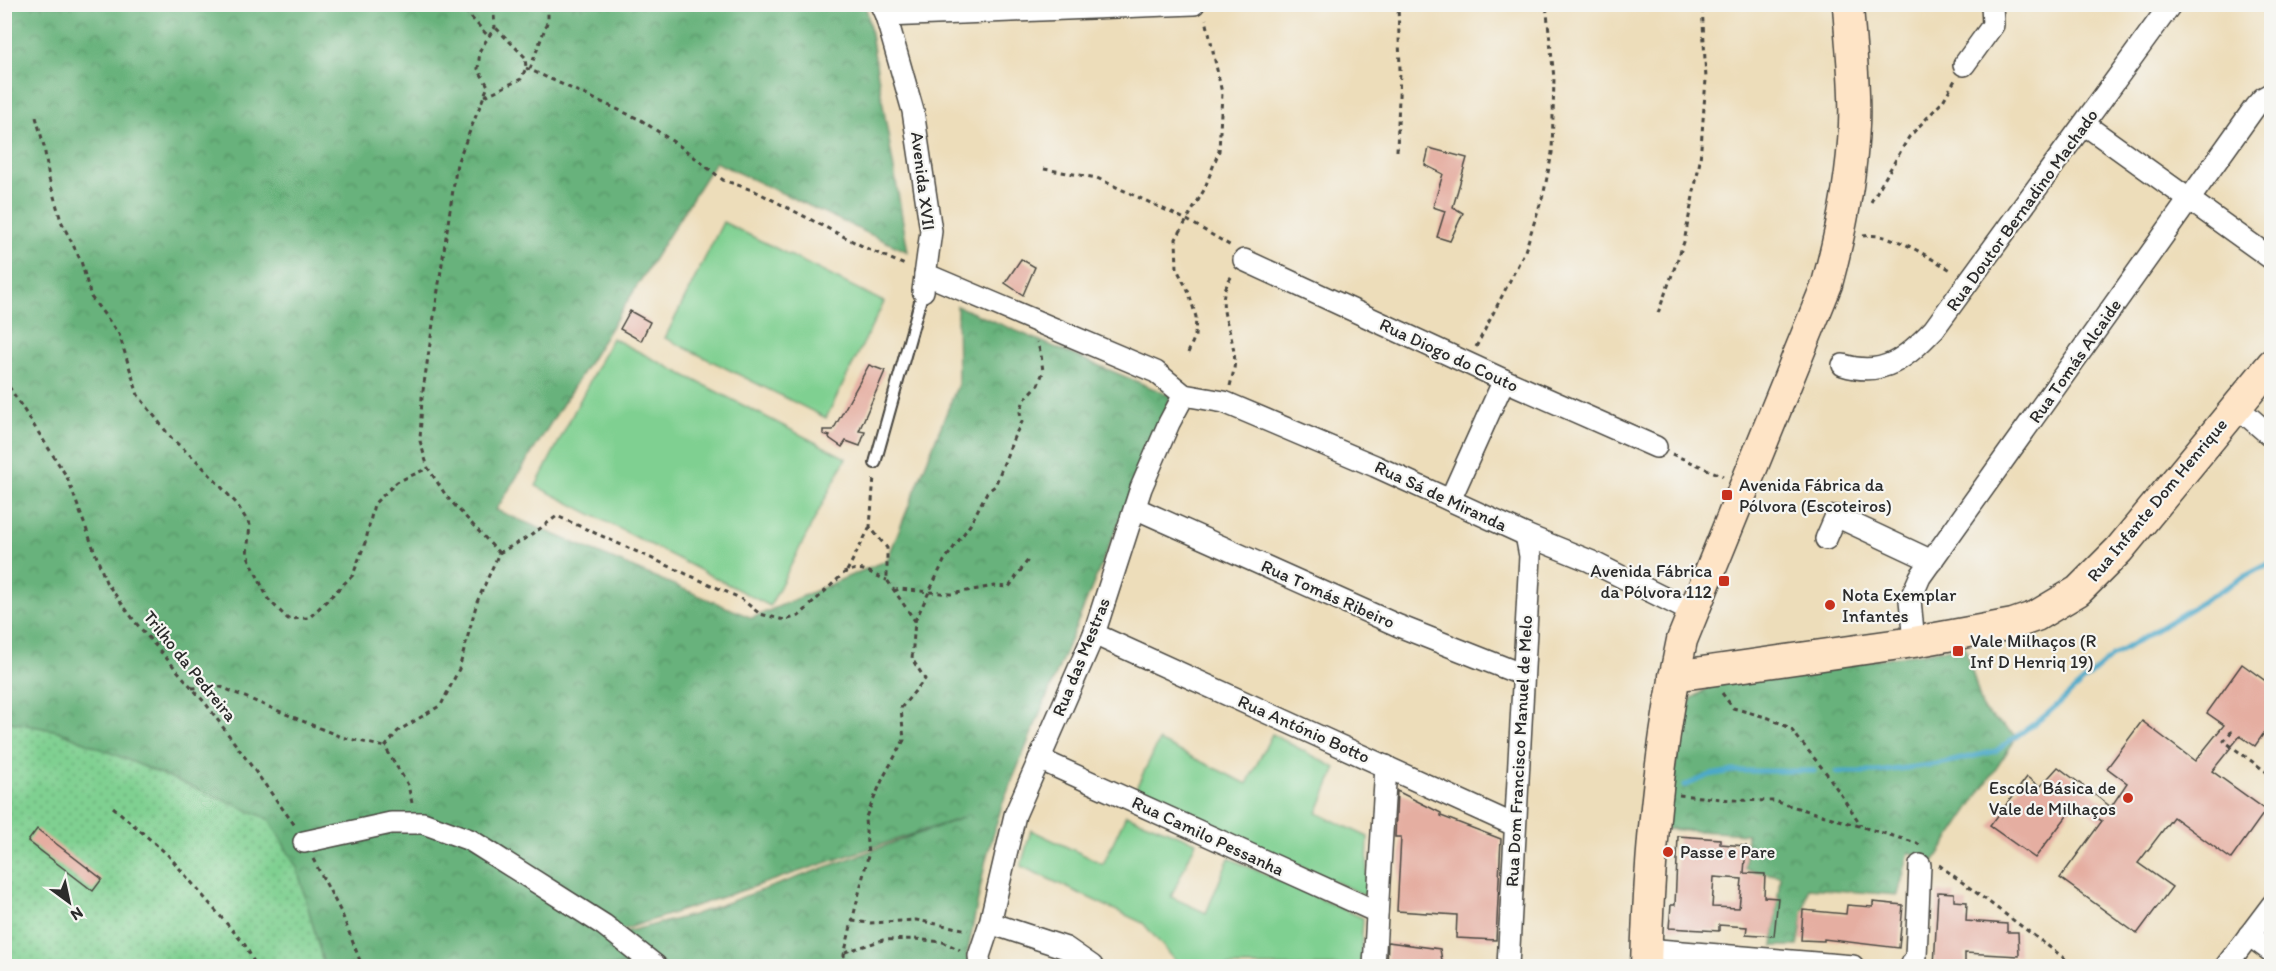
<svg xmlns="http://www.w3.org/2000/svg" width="2276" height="971" viewBox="0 0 2276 971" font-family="Itim,sans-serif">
<defs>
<pattern id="forest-crowns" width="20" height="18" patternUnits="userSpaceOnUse" patternTransform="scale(1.5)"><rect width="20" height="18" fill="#67b27b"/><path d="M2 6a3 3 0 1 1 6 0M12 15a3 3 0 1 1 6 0" fill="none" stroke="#559165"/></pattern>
<pattern id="park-dots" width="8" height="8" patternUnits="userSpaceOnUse" patternTransform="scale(1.5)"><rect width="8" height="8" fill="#7fd091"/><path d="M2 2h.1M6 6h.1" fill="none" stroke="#68a977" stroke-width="1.8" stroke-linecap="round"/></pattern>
</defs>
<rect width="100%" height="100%" fill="#f6f6f2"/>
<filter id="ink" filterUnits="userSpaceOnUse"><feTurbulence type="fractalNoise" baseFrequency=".0167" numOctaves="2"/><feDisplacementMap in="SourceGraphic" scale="12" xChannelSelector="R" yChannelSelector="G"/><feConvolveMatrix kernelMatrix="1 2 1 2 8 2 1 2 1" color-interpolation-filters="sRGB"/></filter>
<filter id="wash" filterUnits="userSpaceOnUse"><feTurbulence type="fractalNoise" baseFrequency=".008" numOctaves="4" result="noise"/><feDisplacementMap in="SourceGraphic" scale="24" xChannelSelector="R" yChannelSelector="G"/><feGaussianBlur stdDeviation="1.35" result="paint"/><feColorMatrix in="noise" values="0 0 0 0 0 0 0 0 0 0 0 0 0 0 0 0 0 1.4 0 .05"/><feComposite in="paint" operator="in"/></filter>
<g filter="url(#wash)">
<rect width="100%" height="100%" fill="#edddba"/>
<g fill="#7fd091" stroke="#557e5e" stroke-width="1.5">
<path d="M 723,222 L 884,302 L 826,418 L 665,338 Z"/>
<path d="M 612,338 L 846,458 L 770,606 L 536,486 Z"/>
<path d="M 1272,734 L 1336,768 L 1317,813 L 1368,837 L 1366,896 L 1135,790 L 1159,741 L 1247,784 Z"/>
<path d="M 1126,815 L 1196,842 L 1171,897 L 1206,913 L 1229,858 L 1363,918 L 1360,966 L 1180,966 L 1143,923 L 1021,866 L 1031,830 L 1103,864 Z"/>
</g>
<g fill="url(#forest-crowns)" stroke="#496e53" stroke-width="1.5" fill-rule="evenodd">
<path d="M 4,5 L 863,5 L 867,11 L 908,252 L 715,162 L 496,510 L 752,618 L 887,560 L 958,384 L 957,306 L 1171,396 L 1002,805 L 986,859 L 967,955 L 969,966 L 324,966 L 297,868 L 269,819 L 58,731 L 5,721 ZM 962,818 L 693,915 L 605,937 L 604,936 Z"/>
<path d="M 1965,646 L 1983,710 L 2017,737 L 1933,863 L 1909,852 L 1898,895 L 1808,888 L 1798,946 L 1773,946 L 1780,876 L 1745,869 L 1747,834 L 1665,829 L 1680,736 L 1691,699 L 1714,684 Z"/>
</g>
<path fill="url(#park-dots)" stroke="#557e5e" stroke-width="1.5" d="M 4,721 L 58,731 L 269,819 L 297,868 L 324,966 L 5,966 Z"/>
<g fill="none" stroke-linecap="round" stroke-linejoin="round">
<g stroke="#4ba9c9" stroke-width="5">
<path d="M 1837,772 L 1877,772 L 1944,763 L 1996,751 L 2046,715 L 2111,657 L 2245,576 L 2272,562"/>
<path d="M 1684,786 L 1710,775 L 1733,771 L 1814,771"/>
</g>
</g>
<g id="blocks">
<g fill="#e5aea1" fill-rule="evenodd">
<path d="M 1429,148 L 1467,158 L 1453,207 L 1463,213 L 1450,241 L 1437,237 L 1445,211 L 1433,207 L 1443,174 L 1425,165 Z"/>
<path d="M 1021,259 L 1035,267 L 1023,295 L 1005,283 Z"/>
<path d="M 630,311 L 650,322 L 641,341 L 620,329 Z"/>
<path d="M 869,365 L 885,371 L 859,431 L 865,432 L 860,446 L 846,441 L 842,447 L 829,438 L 830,436 L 823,434 L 823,430 L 833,430 Z"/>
<path d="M 2242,664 L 2271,685 L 2271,723 L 2255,746 L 2240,736 L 2212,771 L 2266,810 L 2231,859 L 2173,817 L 2138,863 L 2172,887 L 2137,934 L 2060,878 L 2102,821 L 2076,804 L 2035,858 L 1990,826 L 2027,777 L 2040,787 L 2058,767 L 2111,807 L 2127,783 L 2107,768 L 2142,721 L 2195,761 L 2224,725 L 2207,713 Z"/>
<path d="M 1397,791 L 1441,813 L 1441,816 L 1501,839 L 1496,940 L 1456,938 L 1457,915 L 1397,911 L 1401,837 L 1395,837 Z"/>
<path d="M 37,829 L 102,879 L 93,891 L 28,841 Z"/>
<path d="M 1678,836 L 1720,839 L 1720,844 L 1746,846 L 1744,873 L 1765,874 L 1764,897 L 1778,898 L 1774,936 L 1746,934 L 1747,927 L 1719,925 L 1719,931 L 1669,928 L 1671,905 L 1675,905 ZM 1714,877 L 1742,879 L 1739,908 L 1712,907 Z"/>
<path d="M 1938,892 L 1954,893 L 1954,901 L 1967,902 L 1966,921 L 2007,924 L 2007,932 L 2018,932 L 2019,956 L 1965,953 L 1965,966 L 1934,966 Z"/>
<path d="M 1873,902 L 1903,905 L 1899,948 L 1824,939 L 1824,941 L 1801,940 L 1803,910 L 1846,914 L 1847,905 L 1873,907 Z"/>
<path d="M 1388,942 L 1440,949 L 1443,966 L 1387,966 Z"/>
</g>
</g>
</g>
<g filter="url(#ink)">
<use href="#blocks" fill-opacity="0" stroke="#484640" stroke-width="1.5"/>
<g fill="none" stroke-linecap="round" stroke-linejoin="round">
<g stroke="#484640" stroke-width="14">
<path id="lane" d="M 875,463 L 923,291"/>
</g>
<g stroke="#484640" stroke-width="24">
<g id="street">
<path d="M 881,5 L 886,16 L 913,111 L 931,231 L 923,291"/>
<path d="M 886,16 L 1194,4"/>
<path d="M 1964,65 L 1993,25 L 1992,4"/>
<path d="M 2084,124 L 2272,259"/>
<path d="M 1244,260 L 1504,380 L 1656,447"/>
<path d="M 925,274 L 1156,372 L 1184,395 L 1224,402 L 1375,466 L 1526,535 L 1590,561 L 1692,612"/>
<path d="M 1843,365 C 1884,378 1907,357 1934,329 L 2171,4"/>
<path d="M 2236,406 L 2272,437"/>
<path d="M 1450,500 L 1504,380"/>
<path d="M 1135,508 L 1399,626 L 1523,675"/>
<path d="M 1826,539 L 1836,516 L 1932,561"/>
<path d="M 1094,634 L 1514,825"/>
<path d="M 1914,642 L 1910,600 L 1920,577 L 2255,107 L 2263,98 L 2272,93"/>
<path d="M 1039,759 L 1377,912"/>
<path d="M 304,842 L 391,823 L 423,823 L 470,840 L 604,925 L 656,966"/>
<path d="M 990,923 L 1066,948 L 1092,966"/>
<path d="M 2249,935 L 2272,952"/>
<path d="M 1646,949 L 1853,966"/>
<path d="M 980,966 L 979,956 L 990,923 L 1015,815 L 1094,634 L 1141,488 L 1169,423 L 1184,395"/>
<path d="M 1374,966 L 1386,766"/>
<path d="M 1508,966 L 1530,556 L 1526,535"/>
<path d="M 1911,966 L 1916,956 L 1920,865"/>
<path d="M 2226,966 L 2272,905"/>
</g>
</g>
<g stroke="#484640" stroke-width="33">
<g id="secondary">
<path d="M 1674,676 L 1914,642 L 2013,624 L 2036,616 L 2078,591 L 2119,550 L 2272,364"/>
<path d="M 1646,966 C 1649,858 1659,746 1682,640 L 1827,284 C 1841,232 1852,178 1854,125 C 1856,85 1850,44 1848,4"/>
</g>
</g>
<g stroke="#484640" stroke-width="3" stroke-dasharray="4.5 4.5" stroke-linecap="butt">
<path d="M 459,4 L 488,36"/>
<path d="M 526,68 L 641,120 L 684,149 L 723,180 L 755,191 L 866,248 L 907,266"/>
<path d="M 530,69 L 548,20 L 548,4"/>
<path d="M 485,96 L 521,79 L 526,68 L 525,57 L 495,27"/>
<path d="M 36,117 L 44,146 L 49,179 L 61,221 L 81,261 L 91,297 L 119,334 L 138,395 L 172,439 L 197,461 L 236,503 L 250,525 L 247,554 L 268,599 L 288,619 L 309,618 L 353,575 L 366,540 L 374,504 L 397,482 L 428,468"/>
<path d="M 1397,151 L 1400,70 L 1398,4"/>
<path d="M 1044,169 L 1097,178 L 1187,220 L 1231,246"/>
<path d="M 1871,202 L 1909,137 L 1943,101 L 1955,80"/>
<path d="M 1863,236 C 1894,231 1926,257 1953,271"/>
<path d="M 1658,313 L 1684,242 L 1700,161 L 1706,79 L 1702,4"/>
<path d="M 1476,347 L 1525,251 L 1544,192 L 1552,153 L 1554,78 L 1546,4"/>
<path d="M 1188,353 L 1195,336 L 1196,317 L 1189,293 L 1177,269 L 1176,239 L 1204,190 L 1219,151 L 1222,93 L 1206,19"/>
<path d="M 4,379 L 67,477 L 106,582 L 136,623 L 206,704 L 296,827"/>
<path d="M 1230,386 C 1233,374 1236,365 1234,353 C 1231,323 1212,304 1233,274"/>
<path d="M 1672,454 L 1723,476"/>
<path d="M 499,553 L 530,536 L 557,516 L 740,598 L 760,614 L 785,620 L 799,616 L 844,573 C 865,564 868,574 887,580"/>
<path d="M 847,571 L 870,527"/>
<path d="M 894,591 L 899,589 L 951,594 L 994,586 L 1009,587 L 1028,560"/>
<path d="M 915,621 L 944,561 L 970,525 L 987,492 L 995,486 L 1014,437 L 1022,422 L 1020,412 L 1024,400 L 1038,385 L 1043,372 L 1041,354 L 1037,342"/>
<path d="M 192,688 L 221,687 L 341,737 L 385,747"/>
<path d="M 1722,693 L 1733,708 L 1769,718 L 1790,728 L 1827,774 L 1861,825"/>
<path d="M 2232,731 L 2224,741 L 2272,776"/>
<path d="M 1679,795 L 1732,800 L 1774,801 L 1917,843 L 1920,846"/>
<path d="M 412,803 L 408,785 L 385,747 L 398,731 L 441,705 L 459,669 L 477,602 L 499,553 L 447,497 L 428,468 L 420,441 L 422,397 L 457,163 L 488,86 L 478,69 L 480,50 L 495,27 L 493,4"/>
<path d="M 113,807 L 168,855 L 245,945 L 256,966"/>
<path d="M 313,859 L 342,914 L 362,966"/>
<path d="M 1939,865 L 2075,966"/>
<path d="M 852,921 L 870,923 L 916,920 L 968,930"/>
<path d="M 845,952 L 883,940 L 915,939 L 943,942 L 960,950"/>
<path d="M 845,966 L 844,955 L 868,856 L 865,819 L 884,776 L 904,740 L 901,708 L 925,679 L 912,659 L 915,621 L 887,580 L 887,548 L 870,527 L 874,476"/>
</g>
<use href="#lane" stroke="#fff" stroke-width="10"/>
<use href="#street" stroke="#fff" stroke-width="21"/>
<use href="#secondary" stroke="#fee4c6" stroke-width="30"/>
</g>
</g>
<g fill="#c8321e" stroke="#f6f6f2" stroke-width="2">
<rect x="1721" y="489" width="12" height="12" rx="3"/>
<rect x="1718" y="575" width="12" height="12" rx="3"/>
<circle cx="1830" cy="605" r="6"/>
<rect x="1952" y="645" width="12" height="12" rx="3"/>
<circle cx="2128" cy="798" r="6"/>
<circle cx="1668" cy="852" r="6"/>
</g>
<g text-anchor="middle" stroke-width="4.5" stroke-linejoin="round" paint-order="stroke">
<g font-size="18" fill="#2b2b2b" stroke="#f6f6f2">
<text transform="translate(923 181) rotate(83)" y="6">Avenida XVII</text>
<text transform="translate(2022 210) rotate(-54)" y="6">Rua Doutor Bernadino Machado</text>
<text transform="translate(1449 355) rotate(25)" y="6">Rua Diogo do Couto</text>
<text transform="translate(2075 361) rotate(-55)" y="6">Rua Tomás Alcaide</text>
<text transform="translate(1441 496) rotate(25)" y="6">Rua Sá de Miranda</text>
<text transform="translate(2157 500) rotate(-50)" y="6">Rua Infante Dom Henrique</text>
<text transform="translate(1328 594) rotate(24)" y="6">Rua Tomás Ribeiro</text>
<text transform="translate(1081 657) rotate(-68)" y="6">Rua das Mestras</text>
<text transform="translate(190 666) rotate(51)" y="6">Trilho da Pedreira</text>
<text transform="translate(1304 729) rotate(24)" y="6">Rua António Botto</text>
<text transform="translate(1519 751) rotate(-87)" y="6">Rua Dom Francisco Manuel de Melo</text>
<text transform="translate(1208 836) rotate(25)" y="6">Rua Camilo Pessanha</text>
</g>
<g font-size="18" fill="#2b2b2b" stroke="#f6f6f2" text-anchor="start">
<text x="1739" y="491">Avenida Fábrica da<tspan x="1739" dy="21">Pólvora (Escoteiros)</tspan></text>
<text x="1712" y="577" text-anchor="end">Avenida Fábrica<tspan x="1712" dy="21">da Pólvora 112</tspan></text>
<text x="1842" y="601">Nota Exemplar<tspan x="1842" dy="21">Infantes</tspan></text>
<text x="1970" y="647">Vale Milhaços (R<tspan x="1970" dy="21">Inf D Henriq 19)</tspan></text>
<text x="2116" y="794" text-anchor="end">Escola Básica de<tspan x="2116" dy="21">Vale de Milhaços</tspan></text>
<text x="1680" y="858">Passe e Pare</text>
</g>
</g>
<rect width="2276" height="971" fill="none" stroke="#f6f6f2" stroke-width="24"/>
<g transform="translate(69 902) rotate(147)" stroke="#f6f6f2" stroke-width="4.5" paint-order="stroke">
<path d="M0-4.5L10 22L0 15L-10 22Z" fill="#2b2b2b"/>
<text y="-9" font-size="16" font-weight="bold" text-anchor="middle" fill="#2b2b2b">N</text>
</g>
</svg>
